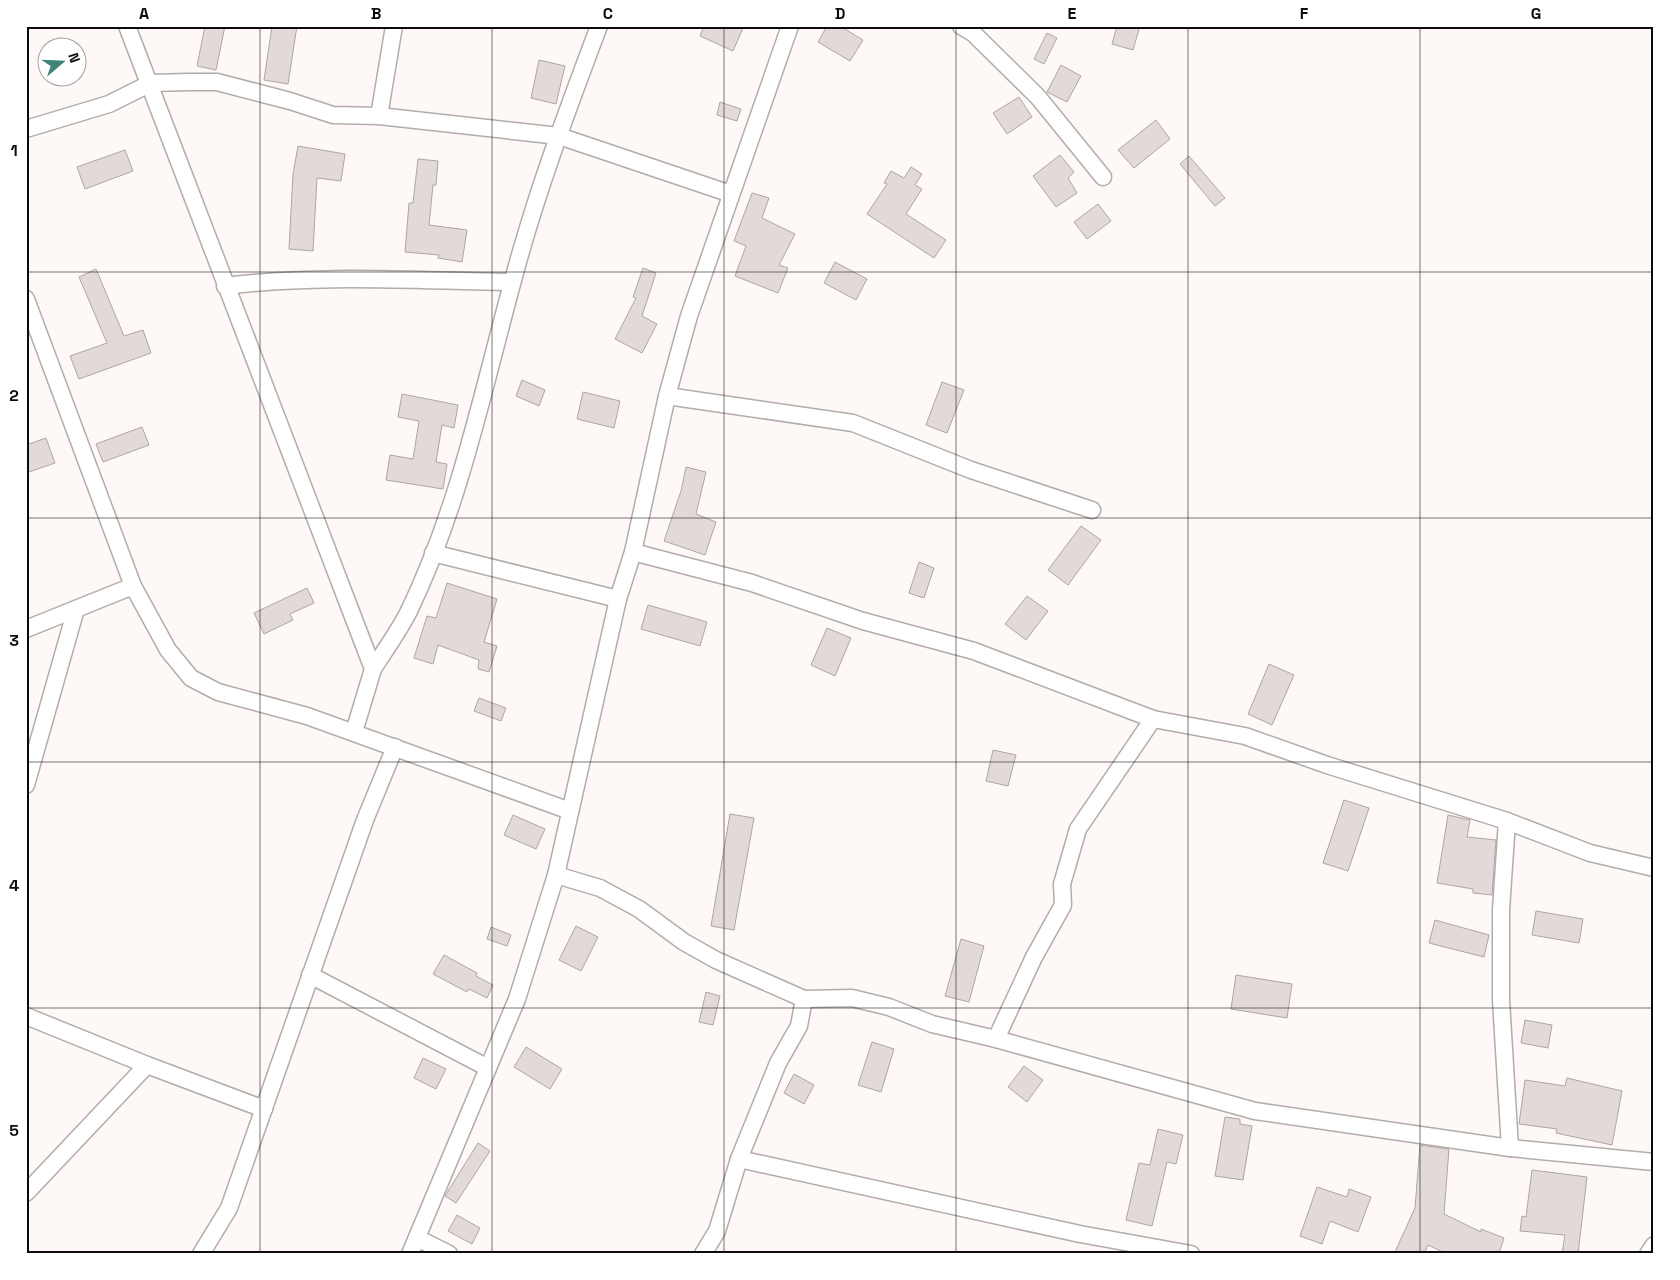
<svg xmlns="http://www.w3.org/2000/svg" width="1680" height="1280" viewBox="0 0 1680 1280" font-family="'Space Grotesk',sans-serif">
<rect width="100%" height="100%" fill="#fef8f7"/>
<g fill="#e1dad8" stroke="#ada6a4">
<path d="M 205,26 L 225,26 L 216,70 L 197,66 Z"/>
<path d="M 272,26 L 297,26 L 288,84 L 264,80 Z"/>
<path d="M 704,26 L 744,26 L 733,51 L 700,36 Z"/>
<path d="M 827,26 L 840,26 L 863,40 L 850,61 L 818,42 Z"/>
<path d="M 1117,26 L 1140,26 L 1133,50 L 1112,44 Z"/>
<path d="M 1047,33 L 1057,38 L 1044,64 L 1034,59 Z"/>
<path d="M 539,60 L 565,66 L 556,104 L 531,98 Z"/>
<path d="M 1061,65 L 1081,76 L 1067,102 L 1047,92 Z"/>
<path d="M 1019,97 L 1032,117 L 1007,134 L 993,113 Z"/>
<path d="M 720,102 L 741,109 L 737,121 L 717,115 Z"/>
<path d="M 1156,120 L 1170,139 L 1134,168 L 1118,150 Z"/>
<path d="M 298,146 L 345,154 L 341,181 L 317,178 L 313,251 L 289,249 L 293,174 Z"/>
<path d="M 125,150 L 133,171 L 85,189 L 77,167 Z"/>
<path d="M 1060,155 L 1074,172 L 1068,178 L 1077,193 L 1056,207 L 1033,176 Z"/>
<path d="M 1189,156 L 1225,198 L 1215,206 L 1180,164 Z"/>
<path d="M 418,159 L 438,161 L 436,185 L 433,185 L 429,225 L 467,230 L 462,262 L 438,258 L 439,255 L 405,252 L 409,203 L 413,203 Z"/>
<path d="M 911,167 L 922,174 L 915,185 L 922,189 L 906,214 L 946,240 L 934,258 L 867,214 L 887,184 L 884,183 L 891,171 L 904,178 Z"/>
<path d="M 752,193 L 769,198 L 762,218 L 795,234 L 779,265 L 788,268 L 778,293 L 735,276 L 746,246 L 734,241 Z"/>
<path d="M 1098,204 L 1111,221 L 1087,239 L 1074,222 Z"/>
<path d="M 835,262 L 867,279 L 856,300 L 824,283 Z"/>
<path d="M 643,268 L 656,273 L 642,316 L 657,324 L 642,353 L 615,339 L 636,298 L 633,297 Z"/>
<path d="M 96,269 L 124,336 L 143,330 L 151,353 L 79,379 L 70,356 L 107,343 L 79,277 Z"/>
<path d="M 522,380 L 545,390 L 539,406 L 516,396 Z"/>
<path d="M 942,382 L 964,390 L 947,433 L 926,425 Z"/>
<path d="M 583,392 L 620,401 L 614,428 L 577,419 Z"/>
<path d="M 402,394 L 458,405 L 454,428 L 442,425 L 436,462 L 447,464 L 443,489 L 386,480 L 390,455 L 413,459 L 419,421 L 398,417 Z"/>
<path d="M 142,427 L 149,445 L 103,462 L 96,444 Z"/>
<path d="M 46,438 L 55,463 L 26,473 L 26,445 Z"/>
<path d="M 686,467 L 706,472 L 696,514 L 716,522 L 705,555 L 664,541 L 681,491 Z"/>
<path d="M 1081,526 L 1101,540 L 1068,585 L 1048,570 Z"/>
<path d="M 919,562 L 934,568 L 924,598 L 909,593 Z"/>
<path d="M 447,583 L 497,599 L 484,642 L 497,646 L 489,672 L 478,669 L 479,660 L 438,645 L 433,664 L 414,658 L 427,616 L 436,618 Z"/>
<path d="M 307,588 L 314,603 L 290,614 L 293,620 L 264,634 L 254,613 Z"/>
<path d="M 1027,596 L 1048,611 L 1026,640 L 1005,624 Z"/>
<path d="M 648,605 L 707,622 L 700,646 L 641,629 Z"/>
<path d="M 827,628 L 851,638 L 835,676 L 811,665 Z"/>
<path d="M 1269,664 L 1294,675 L 1272,725 L 1248,714 Z"/>
<path d="M 479,698 L 506,708 L 501,721 L 474,711 Z"/>
<path d="M 993,750 L 1016,755 L 1008,786 L 986,781 Z"/>
<path d="M 1344,800 L 1369,808 L 1348,871 L 1323,863 Z"/>
<path d="M 730,814 L 754,818 L 734,930 L 711,926 Z"/>
<path d="M 513,815 L 545,829 L 536,849 L 504,835 Z"/>
<path d="M 1448,815 L 1470,820 L 1467,837 L 1496,840 L 1492,895 L 1473,893 L 1473,889 L 1437,883 Z"/>
<path d="M 1536,911 L 1583,919 L 1579,943 L 1532,935 Z"/>
<path d="M 1435,920 L 1489,935 L 1484,957 L 1429,943 Z"/>
<path d="M 576,926 L 598,937 L 581,971 L 559,960 Z"/>
<path d="M 491,927 L 511,935 L 507,946 L 487,939 Z"/>
<path d="M 961,939 L 984,946 L 969,1002 L 945,996 Z"/>
<path d="M 444,955 L 477,973 L 476,976 L 493,985 L 487,998 L 469,989 L 467,992 L 433,974 Z"/>
<path d="M 1236,975 L 1292,984 L 1287,1018 L 1231,1009 Z"/>
<path d="M 706,992 L 720,996 L 713,1025 L 699,1022 Z"/>
<path d="M 1525,1020 L 1552,1025 L 1548,1048 L 1521,1043 Z"/>
<path d="M 872,1042 L 894,1049 L 881,1092 L 858,1085 Z"/>
<path d="M 526,1047 L 562,1069 L 550,1089 L 514,1067 Z"/>
<path d="M 423,1058 L 446,1069 L 436,1089 L 414,1078 Z"/>
<path d="M 1024,1066 L 1043,1080 L 1027,1102 L 1008,1087 Z"/>
<path d="M 794,1074 L 814,1085 L 804,1104 L 784,1093 Z"/>
<path d="M 1567,1078 L 1622,1091 L 1612,1145 L 1556,1133 L 1557,1129 L 1519,1124 L 1525,1080 L 1565,1086 Z"/>
<path d="M 1225,1117 L 1240,1119 L 1240,1124 L 1252,1126 L 1243,1180 L 1215,1176 Z"/>
<path d="M 1158,1129 L 1183,1135 L 1176,1164 L 1167,1162 L 1152,1226 L 1126,1220 L 1139,1163 L 1150,1165 Z"/>
<path d="M 478,1143 L 490,1151 L 456,1203 L 445,1196 Z"/>
<path d="M 1420,1145 L 1449,1149 L 1444,1214 L 1481,1232 L 1481,1229 L 1504,1238 L 1499,1254 L 1447,1254 L 1428,1245 L 1424,1254 L 1394,1254 L 1415,1208 Z"/>
<path d="M 1532,1170 L 1587,1177 L 1578,1254 L 1562,1254 L 1565,1235 L 1520,1231 L 1522,1216 L 1526,1217 Z"/>
<path d="M 1317,1187 L 1347,1197 L 1349,1189 L 1371,1197 L 1358,1232 L 1330,1221 L 1322,1244 L 1300,1236 Z"/>
<path d="M 457,1215 L 480,1228 L 472,1244 L 448,1231 Z"/>
</g>
<g fill="none" stroke-linecap="round" stroke-linejoin="round">
<g stroke="#b2acaa" stroke-width="19">
<g id="minor">
<path d="M 127,26 L 373,669 L 354,732"/>
<path d="M 394,26 L 379,116 L 559,136 L 731,194"/>
<path d="M 961,26 L 973,33 L 1038,97 L 1103,177"/>
<path d="M 26,129 L 109,104 L 151,83 L 188,82 L 217,82 L 290,101 L 333,115 L 379,116"/>
<path d="M 225,286 C 321,274 417,281 512,282"/>
<path d="M 26,299 L 133,586 L 168,650 L 191,678 L 218,692 L 307,716 L 570,811"/>
<path d="M 667,396 L 853,423 L 971,470 L 1092,510"/>
<path d="M 633,552 L 752,583 L 863,621 L 974,651 L 1153,719 L 1245,736 L 1327,765 L 1507,821 L 1590,853 L 1654,868"/>
<path d="M 433,553 L 618,599"/>
<path d="M 26,629 L 133,586"/>
<path d="M 373,669 C 385,650 399,631 409,611 C 459,507 482,394 512,284 C 535,196 567,111 599,26"/>
<path d="M 26,785 L 76,609"/>
<path d="M 1507,821 L 1501,910 L 1501,1000 L 1510,1148"/>
<path d="M 556,875 L 600,888 L 639,909 L 684,942 L 716,960 L 804,999 L 852,998 L 889,1007 L 932,1024 L 996,1039 L 1255,1111 L 1510,1148 L 1654,1162"/>
<path d="M 310,975 L 488,1068"/>
<path d="M 26,1016 L 147,1065"/>
<path d="M 996,1039 L 1034,957 L 1063,905 L 1062,884 L 1078,829 L 1153,719"/>
<path d="M 739,1159 L 1080,1234 L 1191,1254"/>
<path d="M 26,1193 L 147,1065 L 264,1109"/>
<path d="M 417,1238 L 449,1254"/>
<path d="M 201,1254 L 229,1208 L 365,820 L 395,747"/>
<path d="M 410,1254 L 517,999 L 556,875 L 618,599 L 633,552 L 667,396 L 689,316 L 790,26"/>
<path d="M 703,1254 L 717,1231 L 739,1159 L 778,1063 L 799,1026 L 804,999"/>
<path d="M 1648,1254 L 1654,1245"/>
</g>
</g>
<use href="#minor" stroke="#fff" stroke-width="16"/>
</g>
<path fill="none" stroke="#0e0c0b" stroke-width="1" stroke-opacity="0.55" d="M 260,26 L 260,1254M 492,26 L 492,1254M 724,26 L 724,1254M 956,26 L 956,1254M 1188,26 L 1188,1254M 1420,26 L 1420,1254M 26,272 L 1654,272M 26,518 L 1654,518M 26,762 L 1654,762M 26,1008 L 1654,1008"/>
<rect width="1680" height="1280" fill="none" stroke="#ffffff" stroke-width="55"/>
<g transform="translate(62 62) rotate(71)"><circle r="24" fill="#ffffff" stroke="#9f9e9d"/>
<path d="M0-4L9 19L0 12L-9 19Z" fill="#408479"/>
<text y="-8" font-size="14" font-weight="bold" text-anchor="middle" fill="#0e0c0b">N</text>
</g>
<rect x="28" y="28" width="1624" height="1224" fill="none" stroke="#0e0c0b" stroke-width="2"/>
<g font-size="16" text-anchor="middle" font-weight="bold" fill="#0e0c0b">
<text x="144" y="19">A</text>
<text x="376" y="19">B</text>
<text x="608" y="19">C</text>
<text x="840" y="19">D</text>
<text x="1072" y="19">E</text>
<text x="1304" y="19">F</text>
<text x="1536" y="19">G</text>
<text x="14" y="156">1</text>
<text x="14" y="401">2</text>
<text x="14" y="646">3</text>
<text x="14" y="891">4</text>
<text x="14" y="1136">5</text>
</g>
</svg>
